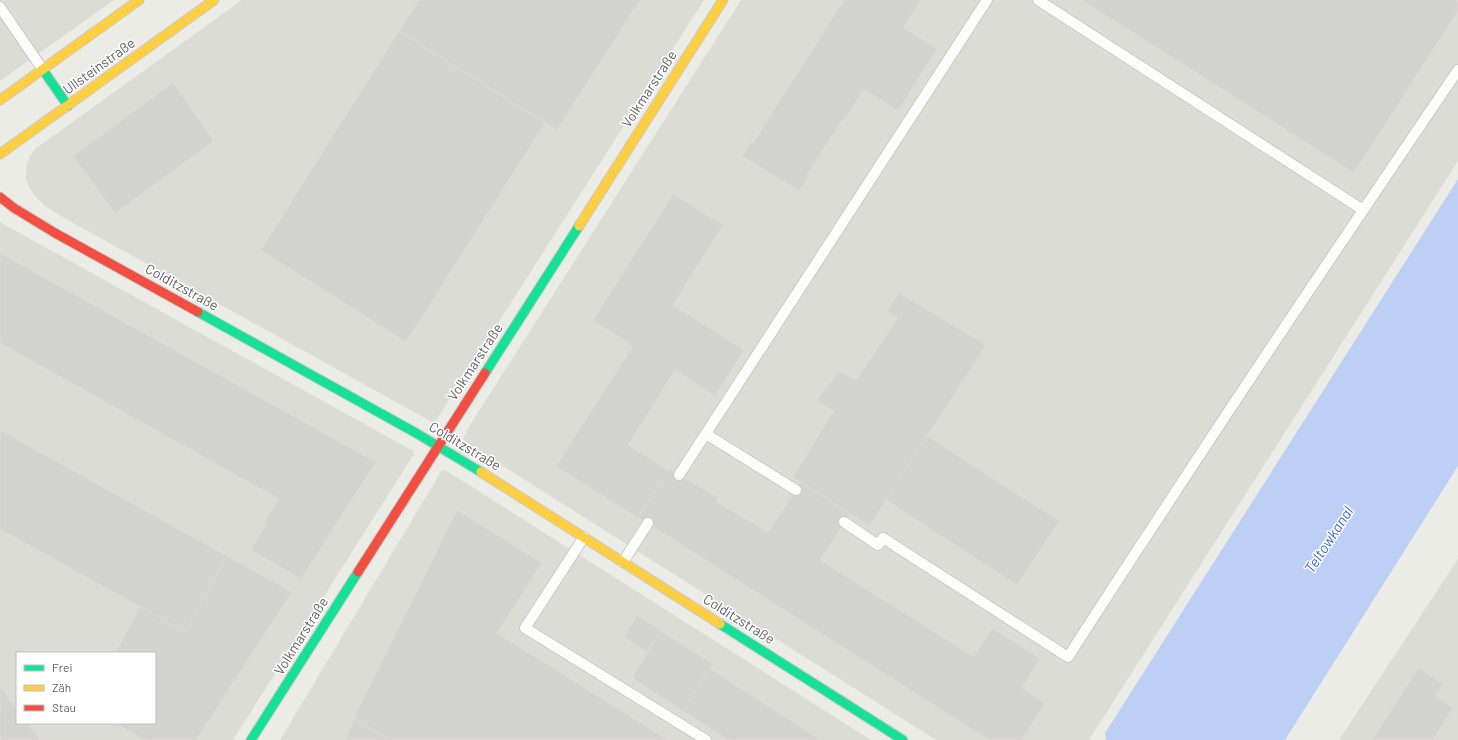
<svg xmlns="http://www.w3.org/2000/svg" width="1458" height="740" viewBox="0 0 1458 740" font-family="Barlow,sans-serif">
<rect width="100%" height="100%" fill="#ecece7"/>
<g fill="#dcdcd7" fill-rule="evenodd">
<path d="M 0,0 L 114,0 L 0,81 Z"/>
<path d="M 242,0 L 704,0 L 435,422 L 432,422 L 64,218 L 45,206 L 35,196 L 30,189 L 26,179 L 26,168 L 29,158 L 35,149 Z"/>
<path d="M 741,0 L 1458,0 L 1458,161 L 1089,740 L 936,740 L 476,449 L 463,439 L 470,425 Z"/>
<path d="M 0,222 L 413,451 L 414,454 L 233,740 L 0,740 ZM 17,653 L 155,653 L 155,723 L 17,723 Z"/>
<path d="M 442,470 L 447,471 L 871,740 L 280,740 Z"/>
<path d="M 1458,559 L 1458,740 L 1339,740 Z"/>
</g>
<path fill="#bdcff4" d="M 1458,179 L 1458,466 L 1285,740 L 1106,740 L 1105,733 Z"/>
<g fill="#d3d3d0" stroke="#dcdbd6">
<path d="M 419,0 L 640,0 L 557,130 L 399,31 Z"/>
<path d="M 844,0 L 921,0 L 903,27 L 937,49 L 898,111 L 864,89 L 844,120 L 843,119 L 806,176 L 808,177 L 799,191 L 742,156 L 751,142 L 753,143 Z"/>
<path d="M 1082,0 L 1458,0 L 1458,11 L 1354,173 Z"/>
<path d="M 399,31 L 545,123 L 406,342 L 261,250 Z"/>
<path d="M 173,83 L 214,141 L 115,213 L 73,156 Z"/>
<path d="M 673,194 L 723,225 L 673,305 L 744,350 L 715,396 L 675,370 L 628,445 L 669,471 L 638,518 L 556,466 L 633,346 L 593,320 Z"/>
<path d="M 0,253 L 376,462 L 301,579 L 251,550 L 266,524 L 264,523 L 279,499 L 0,343 Z"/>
<path d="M 899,293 L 986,345 L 869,526 L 793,477 L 834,411 L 817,400 L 839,371 L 856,380 L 898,318 L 887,311 Z"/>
<path d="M 0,430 L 227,556 L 185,632 L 0,529 Z"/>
<path d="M 927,436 L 1059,521 L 1017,585 L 886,500 Z"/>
<path d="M 669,469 L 717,497 L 717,502 L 768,532 L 801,482 L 850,514 L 820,560 L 974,657 L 992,628 L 1040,658 L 1022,688 L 1045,703 L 1022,740 L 989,740 L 646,522 L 646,523 L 638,518 Z"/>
<path d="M 457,510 L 542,563 L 497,633 L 668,740 L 389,740 L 354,718 Z"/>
<path d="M 227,556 L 292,592 L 196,740 L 145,740 L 114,723 L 155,723 L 155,653 L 115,653 L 140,607 L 185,632 Z"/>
<path d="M 637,615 L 661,631 L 647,652 L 624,637 Z"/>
<path d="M 661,631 L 713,664 L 683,711 L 635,680 L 633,676 Z"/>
<path d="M 1418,668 L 1443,684 L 1435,696 L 1453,708 L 1433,740 L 1372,740 Z"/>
<path d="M 710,669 L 821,740 L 729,740 L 683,711 Z"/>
<path d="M 0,686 L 9,699 L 0,706 Z"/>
<path d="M 9,699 L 17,709 L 17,723 L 27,723 L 40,740 L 0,740 L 0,706 Z"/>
<path d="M 354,718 L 389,740 L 346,740 Z"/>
</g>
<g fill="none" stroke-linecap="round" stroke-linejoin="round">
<g stroke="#c9c9c9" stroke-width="12">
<g id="lane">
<path d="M 1038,0 L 1363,210"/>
<path d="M 0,7 L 43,70"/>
<path d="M 706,434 L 796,490"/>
<path d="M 679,475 L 987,0"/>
<path d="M 844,522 L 878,545 L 883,538 L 1068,657 C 1195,460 1326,264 1458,70"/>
<path d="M 584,537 L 525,628 L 706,740"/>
<path d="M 623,562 L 648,523"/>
</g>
</g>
<g stroke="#cacaca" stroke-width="11">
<g id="fast">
<path d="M 43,70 L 68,106"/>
<path d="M 198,312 L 416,433 L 481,472"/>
<path d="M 485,373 L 579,226"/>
<path d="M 720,624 L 903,740"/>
<path d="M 251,740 L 358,572"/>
</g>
</g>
<g stroke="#cacaca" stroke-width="11">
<g id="slow">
<path d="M 0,100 L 139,0"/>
<path d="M 0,154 L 214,0"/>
<path d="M 579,226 L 723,0"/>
<path d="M 481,472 L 720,624"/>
</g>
</g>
<g stroke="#cacaca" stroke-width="11">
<g id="jam">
<path d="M 0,197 L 14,208 L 55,233 L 198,312"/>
<path d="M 358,572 L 485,373"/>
</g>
</g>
<use href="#lane" stroke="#fcfcfb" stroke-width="10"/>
<use href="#fast" stroke="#16e098" stroke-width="9"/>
<use href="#slow" stroke="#ffcf43" stroke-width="9"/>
<use href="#jam" stroke="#f24e42" stroke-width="9"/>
</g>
<g text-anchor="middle" stroke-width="3" stroke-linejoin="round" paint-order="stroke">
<g font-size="14" fill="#5d5e64" stroke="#fff">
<text transform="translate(99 66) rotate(-36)" y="5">Ullsteinstraße</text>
<text transform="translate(649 89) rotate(-57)" y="5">Volkmarstraße</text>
<text transform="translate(182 287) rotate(29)" y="5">Colditzstraße</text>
<text transform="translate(475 362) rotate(-57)" y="5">Volkmarstraße</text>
<text transform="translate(465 446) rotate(31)" y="5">Colditzstraße</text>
<text transform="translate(739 619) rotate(32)" y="5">Colditzstraße</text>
<text transform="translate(301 636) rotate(-58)" y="5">Volkmarstraße</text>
</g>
<g font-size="15" font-style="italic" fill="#4c66bd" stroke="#fff">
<text transform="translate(1329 540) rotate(-57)" y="5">Teltowkanal</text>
</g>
</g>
<rect x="16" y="652" width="140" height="72" fill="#ffffff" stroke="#bebfc1"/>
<rect x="24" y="665" width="20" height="6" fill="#16e098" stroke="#bebfc1"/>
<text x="52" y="672" font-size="12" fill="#5d5e64">Frei</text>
<rect x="24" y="685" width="20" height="6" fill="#ffcf43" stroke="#bebfc1"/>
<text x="52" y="692" font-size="12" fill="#5d5e64">Zäh</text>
<rect x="24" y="705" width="20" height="6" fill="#f24e42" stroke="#bebfc1"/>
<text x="52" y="712" font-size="12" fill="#5d5e64">Stau</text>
</svg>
